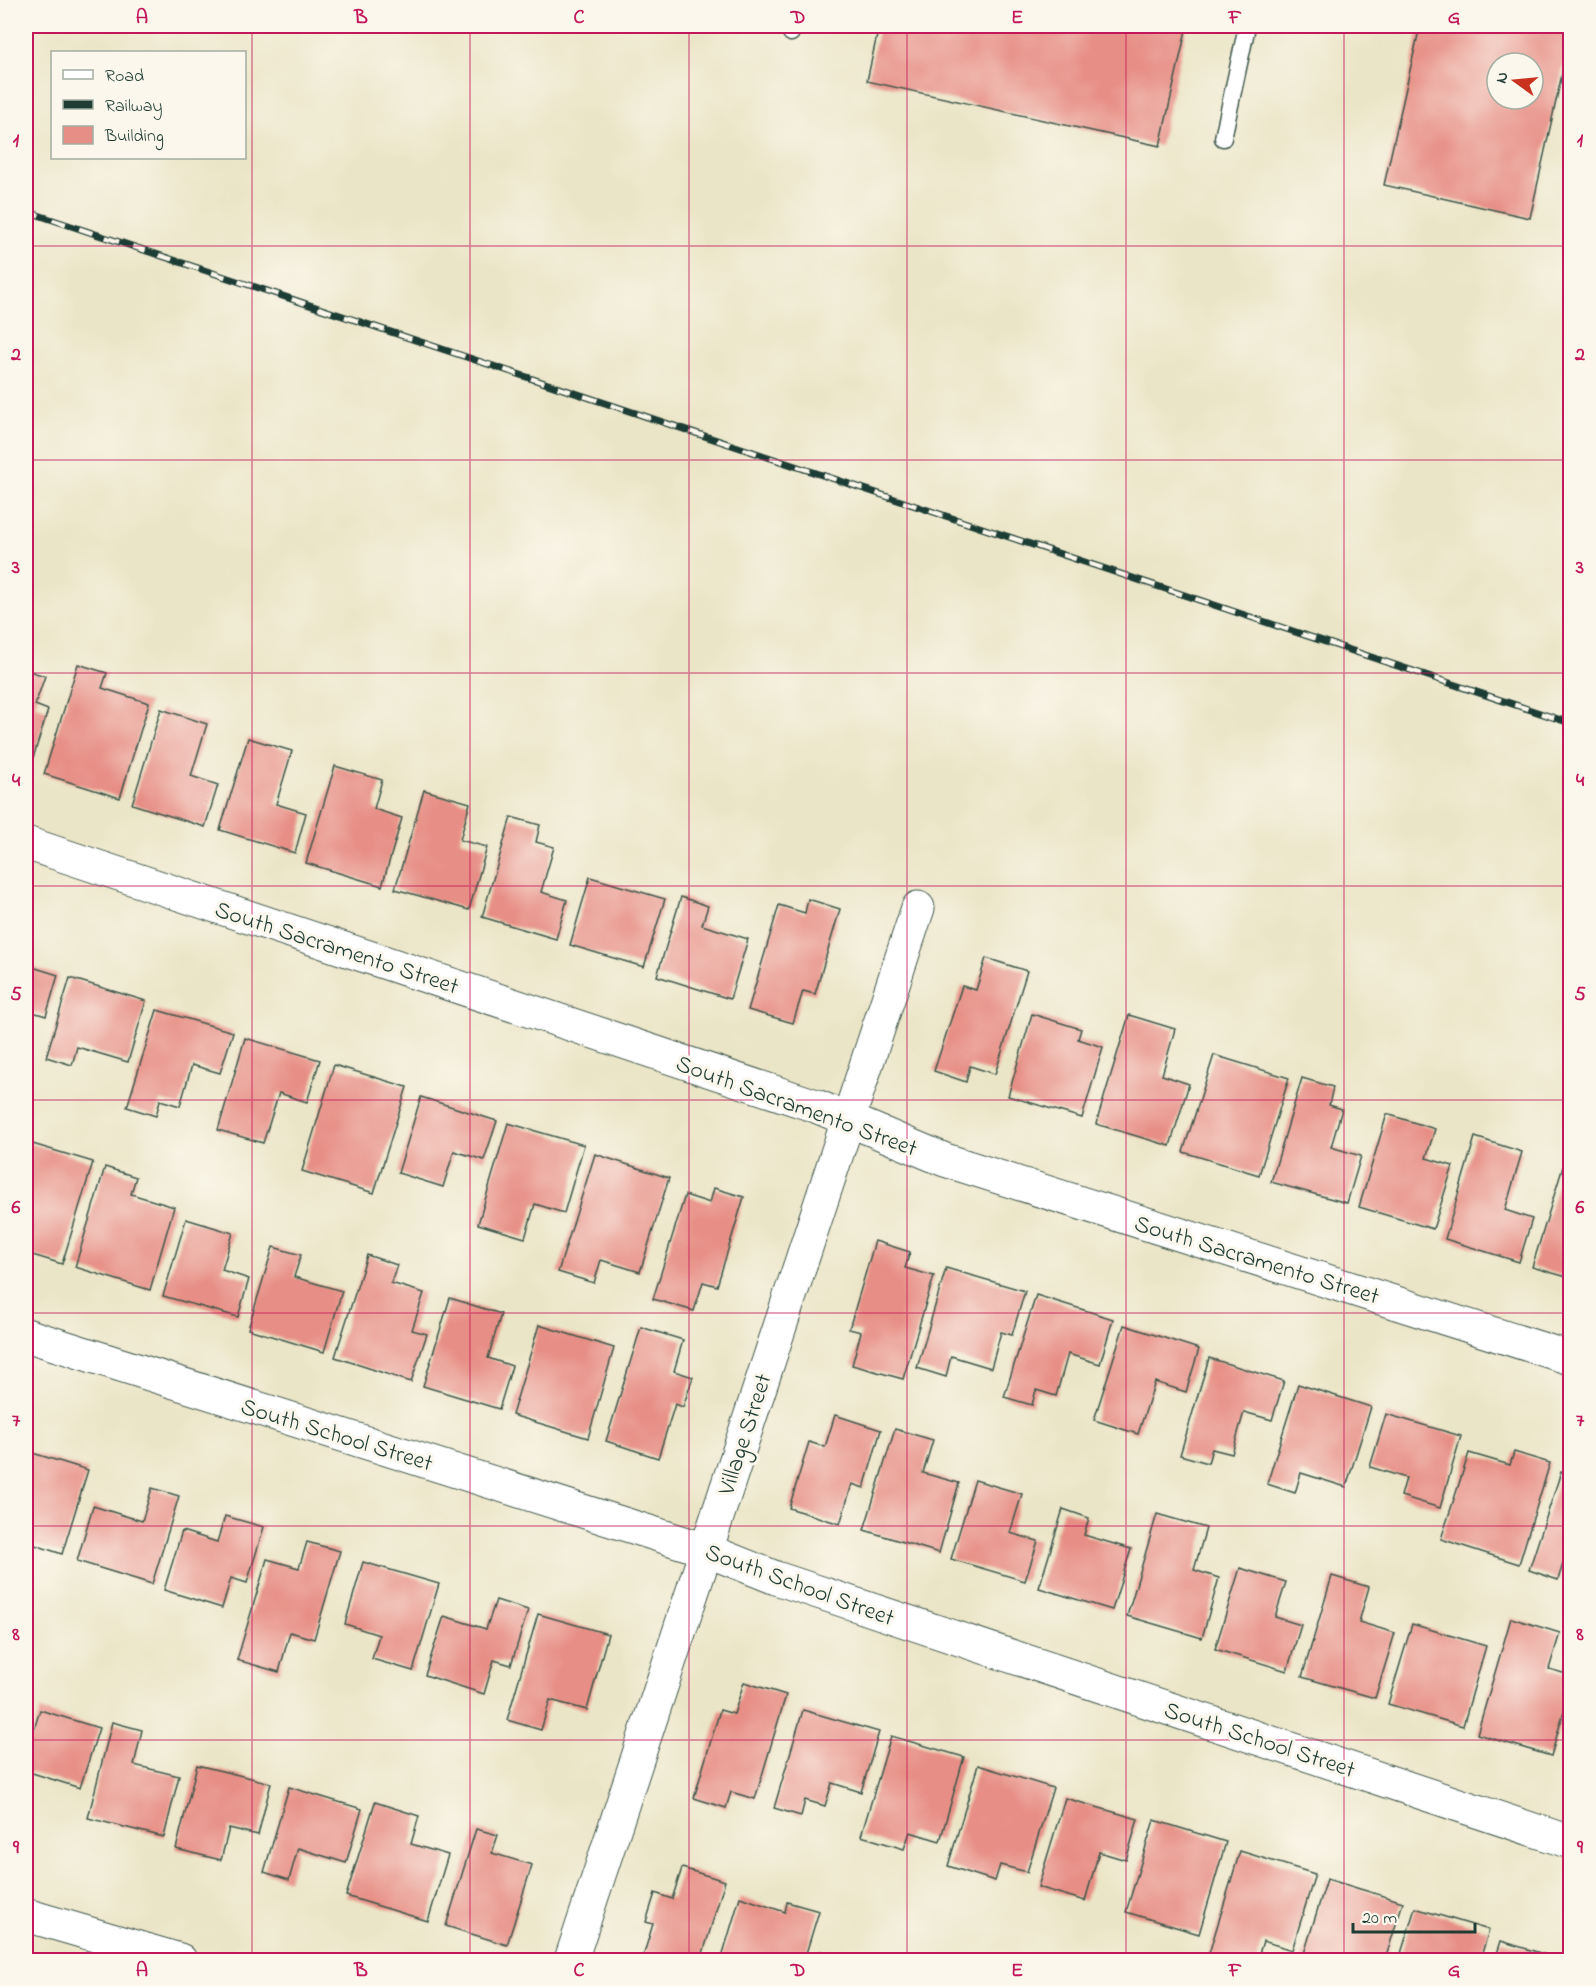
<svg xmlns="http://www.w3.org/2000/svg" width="1596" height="1986" viewBox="0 0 1596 1986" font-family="'Indie Flower',sans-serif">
<rect width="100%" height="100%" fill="#fbf7ec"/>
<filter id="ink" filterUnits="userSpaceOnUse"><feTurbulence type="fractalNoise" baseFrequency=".0167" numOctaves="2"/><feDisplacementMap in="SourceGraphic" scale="12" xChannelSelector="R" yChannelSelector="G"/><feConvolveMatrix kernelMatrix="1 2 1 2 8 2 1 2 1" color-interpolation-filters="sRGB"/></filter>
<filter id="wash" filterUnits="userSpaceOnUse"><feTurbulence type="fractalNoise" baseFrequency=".008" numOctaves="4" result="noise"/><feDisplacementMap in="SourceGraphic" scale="24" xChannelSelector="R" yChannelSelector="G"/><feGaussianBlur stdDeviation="1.35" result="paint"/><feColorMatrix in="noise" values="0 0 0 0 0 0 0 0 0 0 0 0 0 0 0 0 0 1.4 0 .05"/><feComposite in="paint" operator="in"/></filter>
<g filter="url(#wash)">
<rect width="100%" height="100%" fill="#ebe5c7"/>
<g id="blocks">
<g fill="#e78f86" fill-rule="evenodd">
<path d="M 879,26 L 1187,26 L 1160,146 L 867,81 Z"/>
<path d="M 1420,26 L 1570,26 L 1570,38 L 1530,218 L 1384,185 ZM 1497,63 L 1533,63 L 1533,99 L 1497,99 Z"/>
<path d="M 78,664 L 107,673 L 102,688 L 149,703 L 120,798 L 44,774 Z"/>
<path d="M 26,670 L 45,676 L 35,705 L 48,710 L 29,771 L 26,770 Z"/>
<path d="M 161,709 L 207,724 L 191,776 L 218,785 L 205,827 L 132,804 Z"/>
<path d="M 248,738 L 292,751 L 276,804 L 306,813 L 295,853 L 220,830 Z"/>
<path d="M 335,766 L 382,780 L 374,809 L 402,818 L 382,886 L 306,863 Z"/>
<path d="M 424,790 L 470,803 L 460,840 L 487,847 L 469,910 L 395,889 Z"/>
<path d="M 511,817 L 540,825 L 536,842 L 554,847 L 541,892 L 567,900 L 556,939 L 482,917 Z"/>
<path d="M 590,877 L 665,899 L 644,967 L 570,945 Z"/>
<path d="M 681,897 L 708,906 L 702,925 L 748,939 L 730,999 L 657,976 Z"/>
<path d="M 808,899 L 840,909 L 815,994 L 803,991 L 793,1023 L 748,1010 L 779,905 L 805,913 Z"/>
<path d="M 986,958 L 1027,971 L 995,1074 L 970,1066 L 966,1082 L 934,1071 L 962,986 L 976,990 Z"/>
<path d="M 26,965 L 58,975 L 46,1016 L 26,1010 Z"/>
<path d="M 70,978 L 146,1001 L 128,1062 L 77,1047 L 72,1065 L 46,1057 Z"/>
<path d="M 157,1010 L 233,1032 L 220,1073 L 192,1065 L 180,1106 L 160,1100 L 156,1116 L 127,1107 Z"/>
<path d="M 1032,1014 L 1081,1029 L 1078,1039 L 1103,1047 L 1082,1118 L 1008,1096 Z"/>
<path d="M 1129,1015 L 1175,1029 L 1162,1075 L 1189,1084 L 1170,1146 L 1096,1124 Z"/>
<path d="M 245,1038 L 320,1060 L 307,1102 L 279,1093 L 263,1143 L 218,1130 Z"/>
<path d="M 1214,1055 L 1289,1078 L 1259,1175 L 1183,1152 Z"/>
<path d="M 334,1065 L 407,1087 L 374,1193 L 302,1171 Z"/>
<path d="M 1302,1078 L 1333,1087 L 1329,1105 L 1342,1109 L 1331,1147 L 1361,1156 L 1347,1203 L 1271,1182 Z"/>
<path d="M 421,1097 L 497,1121 L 484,1160 L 454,1151 L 443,1187 L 398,1173 Z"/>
<path d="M 1387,1114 L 1435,1129 L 1426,1158 L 1453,1166 L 1433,1229 L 1359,1207 Z"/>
<path d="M 508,1123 L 584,1145 L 564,1213 L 535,1204 L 525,1238 L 478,1224 Z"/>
<path d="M 1475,1137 L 1522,1152 L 1505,1210 L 1532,1219 L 1519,1262 L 1445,1239 Z"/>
<path d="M 26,1142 L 93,1162 L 62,1264 L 26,1253 Z"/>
<path d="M 595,1154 L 669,1178 L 640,1272 L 601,1260 L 594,1283 L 558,1272 Z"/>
<path d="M 1565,1160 L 1570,1162 L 1570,1278 L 1532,1267 Z"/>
<path d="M 105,1167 L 136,1177 L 131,1194 L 174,1207 L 150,1290 L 75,1267 Z"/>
<path d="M 714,1188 L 744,1197 L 717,1286 L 703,1282 L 694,1311 L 653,1299 L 685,1195 L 710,1203 Z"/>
<path d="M 186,1219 L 233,1233 L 222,1270 L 249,1279 L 238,1317 L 163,1296 Z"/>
<path d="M 875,1241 L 910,1252 L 905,1268 L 934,1276 L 903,1379 L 852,1365 L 861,1332 L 849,1329 Z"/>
<path d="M 273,1247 L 301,1255 L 294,1277 L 342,1291 L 324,1352 L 248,1329 Z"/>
<path d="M 367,1255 L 397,1265 L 391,1283 L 424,1293 L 412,1330 L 427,1334 L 411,1382 L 335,1357 Z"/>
<path d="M 946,1268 L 1025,1291 L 1012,1335 L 1001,1332 L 991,1368 L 951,1356 L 946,1377 L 917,1368 Z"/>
<path d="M 1036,1295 L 1113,1319 L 1100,1364 L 1068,1354 L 1056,1396 L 1036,1390 L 1032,1405 L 1004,1397 Z"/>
<path d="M 450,1298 L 501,1314 L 488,1358 L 512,1366 L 499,1409 L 423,1386 Z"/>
<path d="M 539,1325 L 614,1348 L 588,1438 L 512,1415 Z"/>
<path d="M 1124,1325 L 1199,1349 L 1186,1392 L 1155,1382 L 1138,1434 L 1094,1420 Z"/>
<path d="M 641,1327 L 683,1340 L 674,1371 L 693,1377 L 683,1407 L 675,1404 L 658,1458 L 606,1441 Z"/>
<path d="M 1209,1358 L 1284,1381 L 1272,1420 L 1244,1412 L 1232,1454 L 1212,1449 L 1208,1463 L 1180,1455 Z"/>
<path d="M 1298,1384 L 1371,1407 L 1346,1487 L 1301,1473 L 1295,1493 L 1267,1484 Z"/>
<path d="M 1386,1414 L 1461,1436 L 1440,1508 L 1401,1496 L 1406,1478 L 1370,1467 Z"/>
<path d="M 835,1415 L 881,1430 L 864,1488 L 852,1484 L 840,1524 L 789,1508 L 809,1442 L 825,1447 Z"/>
<path d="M 895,1429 L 933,1440 L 923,1473 L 959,1483 L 939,1553 L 864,1530 Z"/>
<path d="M 26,1451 L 88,1470 L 62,1554 L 26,1542 Z"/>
<path d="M 1514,1452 L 1550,1463 L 1519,1564 L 1441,1539 L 1469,1453 L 1510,1465 Z"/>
<path d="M 1561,1472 L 1570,1476 L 1570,1559 L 1565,1557 L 1558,1580 L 1529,1570 Z"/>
<path d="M 975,1480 L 1022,1494 L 1010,1533 L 1038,1541 L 1025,1581 L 951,1559 Z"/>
<path d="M 152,1488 L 179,1496 L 152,1584 L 77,1561 L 93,1506 L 142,1521 Z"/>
<path d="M 1063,1509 L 1089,1518 L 1084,1535 L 1131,1549 L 1112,1610 L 1039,1588 Z"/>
<path d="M 1157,1514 L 1206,1528 L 1194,1570 L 1219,1578 L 1202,1638 L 1127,1616 Z"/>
<path d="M 225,1516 L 264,1527 L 247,1583 L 231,1578 L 222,1608 L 164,1590 L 182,1531 L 217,1542 Z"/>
<path d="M 307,1542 L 340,1551 L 314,1639 L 290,1632 L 279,1672 L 237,1660 L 267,1559 L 299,1568 Z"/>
<path d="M 363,1562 L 439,1584 L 413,1671 L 372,1659 L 379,1635 L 345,1624 Z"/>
<path d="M 1240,1568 L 1286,1582 L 1275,1617 L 1301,1625 L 1287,1671 L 1215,1649 Z"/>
<path d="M 1332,1576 L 1369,1587 L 1359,1622 L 1395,1633 L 1375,1698 L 1302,1677 Z"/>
<path d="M 496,1600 L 528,1610 L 511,1665 L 494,1660 L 484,1694 L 425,1675 L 444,1616 L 486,1629 Z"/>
<path d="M 538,1614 L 608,1634 L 587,1710 L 550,1700 L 541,1730 L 507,1720 Z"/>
<path d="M 1511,1618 L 1560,1633 L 1549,1669 L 1570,1675 L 1570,1690 L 1551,1756 L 1477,1734 Z"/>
<path d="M 1412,1624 L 1486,1646 L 1463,1726 L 1388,1704 Z"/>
<path d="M 744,1682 L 786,1695 L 755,1799 L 731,1792 L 726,1808 L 694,1798 L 720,1710 L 734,1714 Z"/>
<path d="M 40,1710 L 99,1728 L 80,1788 L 29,1772 L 26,1782 L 26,1737 L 31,1739 Z"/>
<path d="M 803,1710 L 879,1732 L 861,1792 L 832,1783 L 825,1806 L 805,1800 L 801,1816 L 774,1808 Z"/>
<path d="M 112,1722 L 142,1730 L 134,1765 L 179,1776 L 164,1837 L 88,1818 Z"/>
<path d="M 891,1736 L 964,1757 L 940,1841 L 910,1832 L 904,1849 L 861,1836 Z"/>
<path d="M 1570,1738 L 1570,1764 L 1563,1761 Z"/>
<path d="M 197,1765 L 271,1783 L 258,1835 L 229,1828 L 221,1860 L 176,1849 Z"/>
<path d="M 978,1765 L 1053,1788 L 1027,1872 L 1000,1865 L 995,1881 L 948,1866 Z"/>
<path d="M 289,1787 L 362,1809 L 346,1863 L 298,1848 L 289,1880 L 264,1872 Z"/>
<path d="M 1065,1798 L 1138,1819 L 1126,1860 L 1099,1852 L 1085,1901 L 1038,1887 Z"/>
<path d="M 375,1802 L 419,1816 L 411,1844 L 448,1855 L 428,1921 L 346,1896 Z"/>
<path d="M 1154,1820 L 1226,1842 L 1199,1934 L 1126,1912 Z"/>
<path d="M 476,1829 L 498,1835 L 492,1853 L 532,1865 L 507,1945 L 446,1926 Z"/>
<path d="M 1240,1851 L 1315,1874 L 1292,1950 L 1263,1941 L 1257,1960 L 1207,1960 Z"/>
<path d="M 682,1868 L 725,1881 L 701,1960 L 642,1960 L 653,1924 L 646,1922 L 655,1893 L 672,1899 Z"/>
<path d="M 1327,1879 L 1403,1902 L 1385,1960 L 1302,1960 Z"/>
<path d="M 740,1897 L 785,1912 L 787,1902 L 819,1911 L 804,1960 L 721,1960 Z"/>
<path d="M 1415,1908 L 1489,1930 L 1480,1960 L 1399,1960 Z"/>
<path d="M 1501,1941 L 1563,1960 L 1495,1960 Z"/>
<path d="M 820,1951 L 851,1960 L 817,1960 Z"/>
</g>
</g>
</g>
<g filter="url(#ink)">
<use href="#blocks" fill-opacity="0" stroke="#3e564a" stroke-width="1.5"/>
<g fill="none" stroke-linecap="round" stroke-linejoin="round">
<g stroke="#3e564a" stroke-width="19">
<g id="service">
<path d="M 791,33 L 793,26"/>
<path d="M 1223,138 L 1247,26"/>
</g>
</g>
<g stroke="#3e564a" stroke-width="35">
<g id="minor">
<path d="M 26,843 L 816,1106 L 945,1160 L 1570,1358"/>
<path d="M 26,1335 L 706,1550 L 776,1578 L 1570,1842"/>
<path d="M 571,1960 L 918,908"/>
</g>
</g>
<g stroke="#3e564a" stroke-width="35">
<path id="tertiary" d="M 26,1915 L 180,1960"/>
</g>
<use href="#service" stroke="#fff" stroke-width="16"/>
<use href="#minor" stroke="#fff" stroke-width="33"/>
<use href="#tertiary" stroke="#fff" stroke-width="33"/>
<g stroke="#1f3d34" stroke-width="7">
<path id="rail" d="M 26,211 L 1570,723"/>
</g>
<use href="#rail" stroke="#fbf7ec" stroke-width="4.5" stroke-dasharray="14" stroke-linecap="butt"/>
</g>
</g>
<path fill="none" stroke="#c2185b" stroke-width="1.5" stroke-opacity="0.55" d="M 252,26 L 252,1960M 470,26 L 470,1960M 689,26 L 689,1960M 907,26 L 907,1960M 1126,26 L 1126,1960M 1344,26 L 1344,1960M 26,246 L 1570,246M 26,460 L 1570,460M 26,673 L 1570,673M 26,886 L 1570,886M 26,1100 L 1570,1100M 26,1313 L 1570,1313M 26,1526 L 1570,1526M 26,1740 L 1570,1740"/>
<g text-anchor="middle" stroke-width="6" stroke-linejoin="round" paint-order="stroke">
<g font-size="24" fill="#1f3d34" stroke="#fbf7ec">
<text transform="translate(337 947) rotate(18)" y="8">South Sacramento Street</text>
<text transform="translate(797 1105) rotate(20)" y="8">South Sacramento Street</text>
<text transform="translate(1257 1259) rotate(17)" y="8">South Sacramento Street</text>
<text transform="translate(337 1434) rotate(17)" y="8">South School Street</text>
<text transform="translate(744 1434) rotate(-72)" y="8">Village Street</text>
<text transform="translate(800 1584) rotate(20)" y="8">South School Street</text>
<text transform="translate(1260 1739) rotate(18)" y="8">South School Street</text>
</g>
</g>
<rect width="1596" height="1986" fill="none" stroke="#fbf7ec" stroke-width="66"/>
<rect x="51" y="51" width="195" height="108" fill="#fbf7ec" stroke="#a3ada2" stroke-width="1.5"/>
<rect x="63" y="70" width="30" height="9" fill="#ffffff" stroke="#a3ada2" stroke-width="1.5"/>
<text x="105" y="81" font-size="18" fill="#1f3d34">Road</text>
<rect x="63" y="100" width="30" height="9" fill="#1f3d34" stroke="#a3ada2" stroke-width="1.5"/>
<text x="105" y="111" font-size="18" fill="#1f3d34">Railway</text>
<rect x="63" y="126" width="30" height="18" fill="#e78f86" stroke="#a3ada2" stroke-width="1.5"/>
<text x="105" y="141" font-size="18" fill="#1f3d34">Building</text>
<g transform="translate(1515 81) rotate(285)"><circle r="28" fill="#fbf7ec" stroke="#a3ada2" stroke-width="1.5"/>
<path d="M0-4.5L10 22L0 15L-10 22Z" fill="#c8321e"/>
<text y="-9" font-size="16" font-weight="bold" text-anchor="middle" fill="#1f3d34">N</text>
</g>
<path d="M1353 1923v9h122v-9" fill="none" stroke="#1f3d34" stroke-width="3"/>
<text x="1362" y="1923" font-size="18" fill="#1f3d34" stroke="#fbf7ec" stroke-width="4.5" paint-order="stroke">20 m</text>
<rect x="33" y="33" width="1530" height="1920" fill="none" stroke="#c2185b" stroke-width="2"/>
<g font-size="20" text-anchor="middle" font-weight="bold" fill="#c2185b">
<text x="142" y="23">A</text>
<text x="361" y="23">B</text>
<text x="579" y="23">C</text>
<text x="798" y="23">D</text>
<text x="1017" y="23">E</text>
<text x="1235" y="23">F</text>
<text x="1454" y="23">G</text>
<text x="16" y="146">1</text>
<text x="1580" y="146">1</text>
<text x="16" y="360">2</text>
<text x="1580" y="360">2</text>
<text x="16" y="573">3</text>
<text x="1580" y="573">3</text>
<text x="16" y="786">4</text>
<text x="1580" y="786">4</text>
<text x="16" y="1000">5</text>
<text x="1580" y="1000">5</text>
<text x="16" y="1213">6</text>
<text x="1580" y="1213">6</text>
<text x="16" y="1426">7</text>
<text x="1580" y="1426">7</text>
<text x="16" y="1640">8</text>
<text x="1580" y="1640">8</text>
<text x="16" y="1853">9</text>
<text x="1580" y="1853">9</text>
<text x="142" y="1976">A</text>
<text x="361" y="1976">B</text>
<text x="579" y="1976">C</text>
<text x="798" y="1976">D</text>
<text x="1017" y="1976">E</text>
<text x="1235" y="1976">F</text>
<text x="1454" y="1976">G</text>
</g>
</svg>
